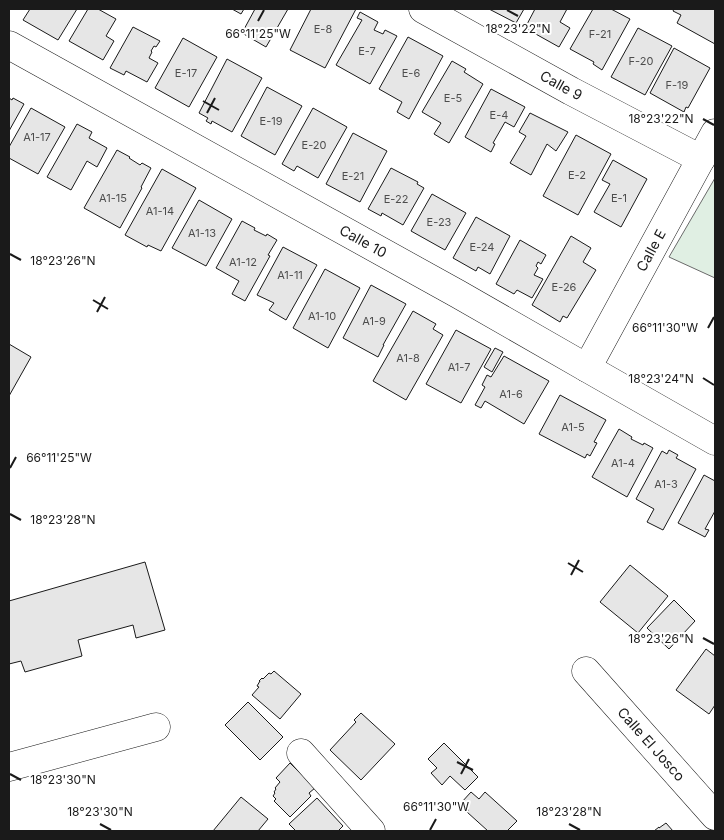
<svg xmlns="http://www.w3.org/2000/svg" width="724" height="840" viewBox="0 0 724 840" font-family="Inter,sans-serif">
<rect width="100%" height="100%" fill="#fff"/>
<path fill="#e0efe3" stroke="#6a6a6a" d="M 715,178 L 715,278 L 669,257 Z"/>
<g fill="#e6e6e6" stroke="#1a1a1a">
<path d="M 30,9 L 77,9 L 58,40 L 23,20 Z"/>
<path d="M 88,9 L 98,9 L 116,19 L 106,36 L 114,41 L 103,60 L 69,41 Z"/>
<path d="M 232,9 L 244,9 L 241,14 Z"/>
<path d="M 255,9 L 288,9 L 266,47 L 242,33 Z"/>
<path d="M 311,9 L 356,9 L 325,68 L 290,50 Z"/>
<path d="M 489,9 L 524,9 L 516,23 Z"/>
<path d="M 535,9 L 567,9 L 560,22 L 570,28 L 559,47 L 525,28 Z"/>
<path d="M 593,9 L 611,9 L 630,19 L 602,70 L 593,64 L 594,62 L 570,49 Z"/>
<path d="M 674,9 L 715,9 L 715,44 L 677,23 L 681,15 L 673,11 Z"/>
<path d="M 360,12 L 378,22 L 374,30 L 383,34 L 385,30 L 397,36 L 370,84 L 336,65 L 362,20 L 357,18 Z"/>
<path d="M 133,27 L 160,41 L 156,47 L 154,46 L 151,51 L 152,52 L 149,58 L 158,63 L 147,82 L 126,71 L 124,75 L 110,68 Z"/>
<path d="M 638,28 L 672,46 L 645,95 L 611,77 Z"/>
<path d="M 408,37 L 443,56 L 409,119 L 397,112 L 402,102 L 379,89 Z"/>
<path d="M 183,38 L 217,57 L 189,107 L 155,88 Z"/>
<path d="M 674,48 L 710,68 L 688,108 L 686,107 L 684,112 L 650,93 Z"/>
<path d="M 227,59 L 262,78 L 232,132 L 212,121 L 211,124 L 206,121 L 208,118 L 199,113 Z"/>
<path d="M 452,61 L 466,69 L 464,72 L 483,84 L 449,143 L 434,134 L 441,123 L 422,112 Z"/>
<path d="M 267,87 L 302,106 L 275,155 L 241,136 Z"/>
<path d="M 491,89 L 525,107 L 514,127 L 505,122 L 493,143 L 495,144 L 491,152 L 465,137 Z"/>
<path d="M 9,98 L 12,100 L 13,98 L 24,104 L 9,131 Z"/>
<path d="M 31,108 L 65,127 L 38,174 L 9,158 L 9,147 Z"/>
<path d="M 313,108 L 347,127 L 318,178 L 297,166 L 294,171 L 282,164 Z"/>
<path d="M 530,113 L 568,132 L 556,151 L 547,144 L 531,175 L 510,163 L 526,136 L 519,132 Z"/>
<path d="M 77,124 L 92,132 L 89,138 L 107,148 L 97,167 L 87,161 L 71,190 L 47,177 Z"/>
<path d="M 353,133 L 387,151 L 360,202 L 326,184 Z"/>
<path d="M 576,135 L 611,154 L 578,215 L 543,196 Z"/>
<path d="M 117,150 L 130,157 L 129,158 L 140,165 L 142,163 L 151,168 L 141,187 L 142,188 L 120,228 L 84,208 Z"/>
<path d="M 613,160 L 647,179 L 621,227 L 594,212 L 610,184 L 602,180 Z"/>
<path d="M 391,168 L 418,182 L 417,184 L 424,188 L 403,225 L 382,213 L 381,216 L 368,209 Z"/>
<path d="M 162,169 L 196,188 L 161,251 L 148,245 L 147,247 L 125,235 Z"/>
<path d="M 432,194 L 466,213 L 445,250 L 411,231 Z"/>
<path d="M 199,200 L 232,219 L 206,266 L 172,248 Z"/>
<path d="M 476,217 L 510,236 L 490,274 L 478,267 L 476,271 L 453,258 Z"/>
<path d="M 242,221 L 255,228 L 254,230 L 266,236 L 267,234 L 277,240 L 268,255 L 270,256 L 245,301 L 232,294 L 239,281 L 216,268 Z"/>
<path d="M 571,236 L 591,248 L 583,262 L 596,270 L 567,318 L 563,316 L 560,322 L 532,305 Z"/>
<path d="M 520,240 L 546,255 L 541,264 L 538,262 L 536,266 L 538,268 L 534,275 L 543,279 L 532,298 L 517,290 L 514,294 L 496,284 Z"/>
<path d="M 283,247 L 317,265 L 286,320 L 269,310 L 274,303 L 257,295 Z"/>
<path d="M 325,269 L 360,288 L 328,348 L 293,328 Z"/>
<path d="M 371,285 L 406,304 L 383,345 L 384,345 L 378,357 L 343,338 Z"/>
<path d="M 413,311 L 436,324 L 433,329 L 443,335 L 406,400 L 373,381 Z"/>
<path d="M 456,330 L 491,349 L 461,403 L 426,384 Z"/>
<path d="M 9,344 L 31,357 L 9,396 Z"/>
<path d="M 495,348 L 503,352 L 492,372 L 484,367 Z"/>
<path d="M 504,356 L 549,381 L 524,424 L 485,401 L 481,408 L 475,405 L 485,387 L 482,385 L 487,375 L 491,377 Z"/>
<path d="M 560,395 L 606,420 L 594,442 L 597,443 L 590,456 L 587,454 L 585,458 L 539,434 Z"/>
<path d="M 619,429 L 632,437 L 631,439 L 643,445 L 644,443 L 653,448 L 627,497 L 592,477 Z"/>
<path d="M 669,450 L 678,455 L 676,458 L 696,469 L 663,530 L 647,522 L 654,509 L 636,499 L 662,451 L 667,454 Z"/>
<path d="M 704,475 L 715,481 L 715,511 L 705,529 L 709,530 L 705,537 L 678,523 Z"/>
<path d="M 145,562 L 165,630 L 136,638 L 133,625 L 78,640 L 82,656 L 25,672 L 21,661 L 9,664 L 9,601 Z"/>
<path d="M 630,565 L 668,596 L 638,633 L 600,602 Z"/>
<path d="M 674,600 L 695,621 L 669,649 L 647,628 Z"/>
<path d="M 706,649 L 715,656 L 715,705 L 709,714 L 676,690 Z"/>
<path d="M 274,671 L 301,694 L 280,719 L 252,695 L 259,687 L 257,686 L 260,681 L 259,681 L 262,678 L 263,679 L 269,673 L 271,674 Z"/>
<path d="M 248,702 L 283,737 L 260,760 L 225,725 Z"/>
<path d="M 361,713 L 395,744 L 361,780 L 330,750 L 356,722 L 354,720 Z"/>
<path d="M 444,743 L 478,777 L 465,790 L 450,776 L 442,785 L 431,773 L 437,768 L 428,759 Z"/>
<path d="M 290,763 L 315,788 L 309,793 L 311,796 L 290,817 L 274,801 L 276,799 L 273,796 L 275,793 L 274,792 L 276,789 L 275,788 L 280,782 L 276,778 Z"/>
<path d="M 471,792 L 479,799 L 485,792 L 517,821 L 507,831 L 488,831 L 467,812 L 469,810 L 461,803 Z"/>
<path d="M 241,797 L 268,819 L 258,831 L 213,831 Z"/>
<path d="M 317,798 L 343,826 L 338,831 L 296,831 L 289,824 Z"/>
<path d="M 666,823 L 673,831 L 654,831 L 659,827 L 659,828 Z"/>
</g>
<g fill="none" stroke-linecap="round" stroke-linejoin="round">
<g stroke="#1a1a1a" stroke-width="29">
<g id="minor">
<path id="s1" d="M 423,9 L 571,91 L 701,159"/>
<path id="s2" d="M 9,45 L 458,294 L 587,368 L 715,441"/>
<path id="s3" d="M 587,368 L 715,133"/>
<path id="s4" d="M 586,671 L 715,816"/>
<path d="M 301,753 L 371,831"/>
<path d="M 9,767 L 156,727"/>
</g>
</g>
<use href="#minor" stroke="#fff" stroke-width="28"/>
</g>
<path fill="none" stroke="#1a1a1a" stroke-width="2" d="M 507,10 L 518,16M 258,21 L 264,10M 203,101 L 219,110M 207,113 L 215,98M 703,119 L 714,125M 10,254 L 21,260M 93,300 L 108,309M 97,312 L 105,297M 708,328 L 714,317M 703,378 L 714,385M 10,468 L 16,457M 10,514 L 21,520M 568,563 L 583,572M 571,575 L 579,560M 703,638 L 714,644M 457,762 L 473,770M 10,774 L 21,780M 461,774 L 469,759M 100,824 L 111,830M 569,824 L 580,830M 430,830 L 436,819"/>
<g text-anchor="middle" stroke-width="4" stroke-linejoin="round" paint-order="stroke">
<g font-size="11" fill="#4d4d4d">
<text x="323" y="33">E-8</text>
<text x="600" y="38">F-21</text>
<text x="367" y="55">E-7</text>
<text x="641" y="65">F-20</text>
<text x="186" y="77">E-17</text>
<text x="411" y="77">E-6</text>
<text x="677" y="89">F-19</text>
<text x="453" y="102">E-5</text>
<text x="499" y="119">E-4</text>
<text x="271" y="125">E-19</text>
<text x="37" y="141">A1-17</text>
<text x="314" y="149">E-20</text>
<text x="577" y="179">E-2</text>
<text x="353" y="180">E-21</text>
<text x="113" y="202">A1-15</text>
<text x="619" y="202">E-1</text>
<text x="396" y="203">E-22</text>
<text x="160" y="215">A1-14</text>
<text x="439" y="226">E-23</text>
<text x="202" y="237">A1-13</text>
<text x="482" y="251">E-24</text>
<text x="243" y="266">A1-12</text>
<text x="290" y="279">A1-11</text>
<text x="564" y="291">E-26</text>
<text x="322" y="320">A1-10</text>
<text x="374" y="325">A1-9</text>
<text x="408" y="362">A1-8</text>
<text x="459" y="371">A1-7</text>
<text x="511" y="398">A1-6</text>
<text x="573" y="431">A1-5</text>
<text x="623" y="467">A1-4</text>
<text x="666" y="488">A1-3</text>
</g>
<g font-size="14" fill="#1a1a1a" stroke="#fff">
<text dy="5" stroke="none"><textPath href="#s1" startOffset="158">Calle 9</textPath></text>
<text dy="5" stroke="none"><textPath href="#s2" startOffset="405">Calle 10</textPath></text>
<text dy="5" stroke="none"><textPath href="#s3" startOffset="134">Calle E</textPath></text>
<text dy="5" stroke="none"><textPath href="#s4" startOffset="98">Calle El Josco</textPath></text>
</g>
</g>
<g font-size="12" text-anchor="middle" fill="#1a1a1a" stroke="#fff" stroke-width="4" stroke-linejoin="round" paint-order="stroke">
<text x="518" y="33">18°23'22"N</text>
<text x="258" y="38">66°11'25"W</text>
<text x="661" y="123">18°23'22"N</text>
<text x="63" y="265">18°23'26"N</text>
<text x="665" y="332">66°11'30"W</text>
<text x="661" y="383">18°23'24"N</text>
<text x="59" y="462">66°11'25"W</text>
<text x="63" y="524">18°23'28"N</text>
<text x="661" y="643">18°23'26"N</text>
<text x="63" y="784">18°23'30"N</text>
<text x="436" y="811">66°11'30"W</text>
<text x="100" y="816">18°23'30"N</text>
<text x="569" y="816">18°23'28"N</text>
</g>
<rect width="724" height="840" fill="none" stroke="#1a1a1a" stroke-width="20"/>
</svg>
